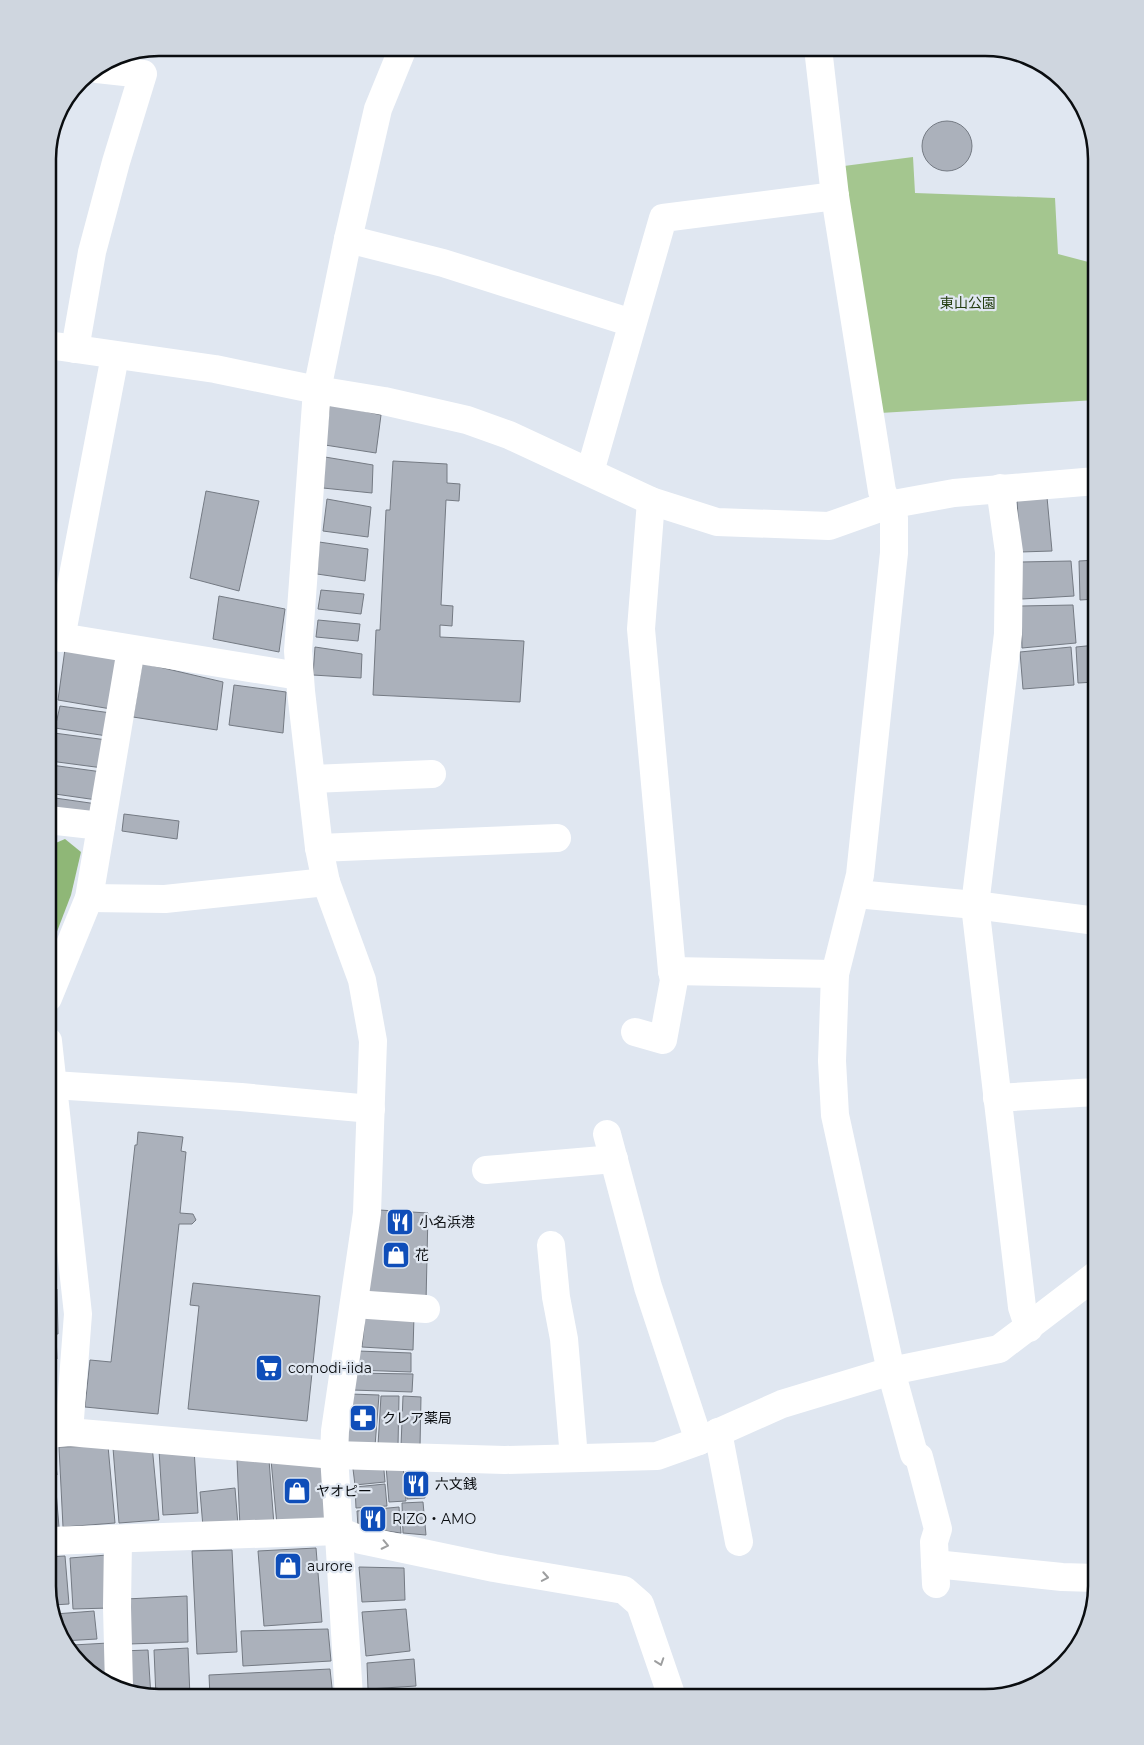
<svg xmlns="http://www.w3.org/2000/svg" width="1144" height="1745" viewBox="0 0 1144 1745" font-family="Montserrat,'Noto Sans JP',sans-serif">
<rect width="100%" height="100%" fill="#e0e7f1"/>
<path fill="#a4c68f" d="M 913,157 L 915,193 L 1055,198 L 1058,254 L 1096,264 L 1096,400 L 880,413 L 844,166 Z"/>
<path fill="#8fb777" d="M 65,839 L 81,852 L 71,895 L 48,955 L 48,850 L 51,845 Z"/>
<g fill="#abb1bb" stroke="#747a83">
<circle cx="947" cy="146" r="25"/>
<path d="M 330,403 L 381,415 L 376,453 L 325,445 Z"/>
<path d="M 325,457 L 373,465 L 372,493 L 323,488 Z"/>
<path d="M 393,461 L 447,464 L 447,483 L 460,484 L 459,501 L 446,500 L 441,605 L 453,606 L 452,626 L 440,625 L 440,637 L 524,641 L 520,702 L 373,695 L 376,630 L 380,630 L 386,510 L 390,510 Z"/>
<path d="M 206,491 L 259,501 L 239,591 L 190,578 Z"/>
<path d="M 1047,497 L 1052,551 L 1020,552 L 1017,499 Z"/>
<path d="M 327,499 L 371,507 L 368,537 L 323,531 Z"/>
<path d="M 319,542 L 368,549 L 365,581 L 317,574 Z"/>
<path d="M 1096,560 L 1096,599 L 1080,600 L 1079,561 Z"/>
<path d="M 1071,561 L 1074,596 L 1022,599 L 1021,562 Z"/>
<path d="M 321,590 L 364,594 L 361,614 L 318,609 Z"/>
<path d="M 219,596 L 285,609 L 279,652 L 213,639 Z"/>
<path d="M 1073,605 L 1076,643 L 1022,648 L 1021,606 Z"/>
<path d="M 318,620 L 360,624 L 358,641 L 316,637 Z"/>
<path d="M 1096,645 L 1096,682 L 1078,683 L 1076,647 Z"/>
<path d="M 315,647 L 362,654 L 361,678 L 313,675 Z"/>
<path d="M 1071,647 L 1074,685 L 1023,689 L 1020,652 Z"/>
<path d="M 65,649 L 121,656 L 111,709 L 58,700 Z"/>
<path d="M 142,663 L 223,682 L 217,730 L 133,717 Z"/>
<path d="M 234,685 L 286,692 L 283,733 L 229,725 Z"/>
<path d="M 60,706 L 111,713 L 107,736 L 55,728 Z"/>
<path d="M 54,733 L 107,740 L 103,768 L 50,761 Z"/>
<path d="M 51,765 L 102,772 L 97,800 L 48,793 Z"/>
<path d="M 48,797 L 97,804 L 95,822 L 48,817 Z"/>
<path d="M 124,814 L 179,821 L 177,839 L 122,831 Z"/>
<path d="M 138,1132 L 183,1137 L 181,1151 L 186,1152 L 180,1213 L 193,1214 L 196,1220 L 192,1224 L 179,1224 L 158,1414 L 85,1407 L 90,1360 L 111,1362 L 135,1145 L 137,1145 Z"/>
<path d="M 379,1210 L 428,1213 L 426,1302 L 368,1296 Z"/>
<path d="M 193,1283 L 320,1296 L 307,1421 L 188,1409 L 199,1306 L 190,1305 Z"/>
<path d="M 48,1289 L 57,1289 L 58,1334 L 48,1334 Z"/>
<path d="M 414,1316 L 413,1350 L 362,1347 L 365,1317 Z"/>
<path d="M 48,1335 L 56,1335 L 57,1359 L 48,1360 Z"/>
<path d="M 358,1351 L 411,1353 L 411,1372 L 356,1370 Z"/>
<path d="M 354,1373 L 413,1374 L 412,1392 L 352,1390 Z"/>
<path d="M 350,1394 L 379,1395 L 375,1446 L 341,1444 Z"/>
<path d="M 381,1396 L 399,1396 L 398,1446 L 378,1445 Z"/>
<path d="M 403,1396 L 421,1397 L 420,1447 L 401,1446 Z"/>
<path d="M 54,1443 L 57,1475 L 48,1476 L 48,1444 Z"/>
<path d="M 152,1445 L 159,1520 L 119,1523 L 113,1448 Z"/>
<path d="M 108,1446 L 115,1523 L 63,1527 L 59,1447 Z"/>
<path d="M 194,1449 L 198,1513 L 163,1515 L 159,1450 Z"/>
<path d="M 383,1459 L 385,1482 L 355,1485 L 352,1461 Z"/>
<path d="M 237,1460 L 269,1460 L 274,1525 L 240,1527 Z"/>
<path d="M 271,1460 L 323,1461 L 327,1520 L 277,1525 Z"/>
<path d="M 403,1465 L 406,1501 L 389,1502 L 386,1466 Z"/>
<path d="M 422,1465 L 425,1498 L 407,1499 L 406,1466 Z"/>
<path d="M 55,1479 L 59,1527 L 48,1528 L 48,1480 Z"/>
<path d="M 385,1484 L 387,1506 L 356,1508 L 355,1487 Z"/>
<path d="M 235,1488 L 238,1525 L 203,1527 L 200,1492 Z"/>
<path d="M 423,1502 L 426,1535 L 403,1533 L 402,1503 Z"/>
<path d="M 399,1507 L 401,1533 L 358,1527 L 357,1511 Z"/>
<path d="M 316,1548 L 322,1622 L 264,1626 L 258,1551 Z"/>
<path d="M 232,1550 L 237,1652 L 197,1654 L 192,1551 Z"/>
<path d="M 107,1555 L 110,1608 L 73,1609 L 70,1558 Z"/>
<path d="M 65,1556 L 69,1604 L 53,1605 L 48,1586 L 48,1557 Z"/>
<path d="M 359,1567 L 404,1568 L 405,1600 L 362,1602 Z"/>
<path d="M 187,1596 L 188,1642 L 129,1644 L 126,1599 Z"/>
<path d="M 406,1609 L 410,1651 L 366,1656 L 362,1612 Z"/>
<path d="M 94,1611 L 97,1639 L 62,1641 L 55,1614 Z"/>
<path d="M 328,1629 L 331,1661 L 243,1666 L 241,1631 Z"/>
<path d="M 108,1643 L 111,1679 L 101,1680 L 73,1653 L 73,1645 Z"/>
<path d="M 188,1648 L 190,1697 L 156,1697 L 154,1650 Z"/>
<path d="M 148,1650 L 151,1697 L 123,1687 L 120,1651 Z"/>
<path d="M 414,1659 L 416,1686 L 368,1689 L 367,1663 Z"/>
<path d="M 330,1669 L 333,1697 L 210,1697 L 209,1675 Z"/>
<path d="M 418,1690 L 418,1697 L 368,1697 L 368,1693 Z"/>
</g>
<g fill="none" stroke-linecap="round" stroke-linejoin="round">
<g stroke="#fff" stroke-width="28">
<path d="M 818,48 L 835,196 L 882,491 L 894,518 L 894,553 L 860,875 L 835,974 L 832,1061 L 835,1115 L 891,1371 L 914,1454 L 919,1457 L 938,1529 L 934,1542 L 936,1584"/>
<path d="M 348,239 L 443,263 L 632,323"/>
<path d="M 48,345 L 215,369 L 317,390 L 384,401 L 467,420 L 509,435 L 651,501 L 717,522 L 829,526 L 888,505 L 954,493 L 1096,481"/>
<path d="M 75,349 L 92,252 L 116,162 L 143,74 L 97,69"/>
<path d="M 590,472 L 663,218 L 835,196"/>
<path d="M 1000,488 L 1009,552 L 1008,634 L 975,905 L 1022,1307 L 1029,1328"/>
<path d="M 651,501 L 641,629 L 672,971 L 835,974"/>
<path d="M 48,635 L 299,676"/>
<path d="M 61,638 L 115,356"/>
<path d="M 312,779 L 432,774"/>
<path d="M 48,820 L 101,826"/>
<path d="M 319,848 L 557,838"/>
<path d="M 856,894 L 975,905 L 1096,921"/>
<path d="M 89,898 L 165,899 L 326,882"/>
<path d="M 48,998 L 89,898 L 131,649"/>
<path d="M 635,1032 L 663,1040 L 674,980 L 672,971"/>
<path d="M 48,1041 L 78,1314 L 69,1432"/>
<path d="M 53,1085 L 241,1097 L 371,1109"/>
<path d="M 997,1098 L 1096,1092"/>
<path d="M 607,1134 L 648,1287 L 699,1441"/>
<path d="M 486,1170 L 614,1159"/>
<path d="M 551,1245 L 556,1297 L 564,1339 L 574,1458"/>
<path d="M 354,1304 L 426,1309"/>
<path d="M 718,1432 L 739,1542"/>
<path d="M 48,1434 L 69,1432 L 334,1455 L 505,1460 L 657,1456 L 699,1441 L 782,1404 L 891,1371 L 999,1349 L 1096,1275"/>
<path d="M 118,1540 L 117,1607 L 119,1686"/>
<path d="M 48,1541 L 339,1531 L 361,1540 L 494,1568 L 624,1590 L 640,1604 L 672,1697"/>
<path d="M 935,1564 L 1062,1577 L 1096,1578"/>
<path d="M 349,1697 L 334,1455 L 335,1431 L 367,1213 L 373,1041 L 362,980 L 326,882 L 319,848 L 301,691 L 298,651 L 317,390 L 348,239 L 378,109 L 403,48"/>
</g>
</g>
<defs><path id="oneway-chevron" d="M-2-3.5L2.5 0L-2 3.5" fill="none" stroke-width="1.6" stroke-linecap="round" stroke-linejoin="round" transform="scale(1.25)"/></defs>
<g stroke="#9d9e9f">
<use href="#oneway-chevron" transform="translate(385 1545) rotate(12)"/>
<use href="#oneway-chevron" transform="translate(545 1577) rotate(10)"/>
<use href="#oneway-chevron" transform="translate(660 1662) rotate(71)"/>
</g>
<defs>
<g id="restaurant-square" transform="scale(1.4375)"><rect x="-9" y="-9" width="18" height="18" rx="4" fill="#0f4eb9" stroke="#e0e7f1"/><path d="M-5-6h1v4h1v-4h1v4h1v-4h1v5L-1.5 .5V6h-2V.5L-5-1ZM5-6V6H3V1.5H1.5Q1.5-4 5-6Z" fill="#fff"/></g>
<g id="shop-square" transform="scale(1.4375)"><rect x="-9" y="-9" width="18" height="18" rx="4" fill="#0f4eb9" stroke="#e0e7f1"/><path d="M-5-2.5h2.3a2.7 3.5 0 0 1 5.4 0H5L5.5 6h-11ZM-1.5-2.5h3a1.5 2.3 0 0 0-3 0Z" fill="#fff"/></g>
<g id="supermarket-square" transform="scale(1.4375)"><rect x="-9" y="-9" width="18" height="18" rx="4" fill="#0f4eb9" stroke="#e0e7f1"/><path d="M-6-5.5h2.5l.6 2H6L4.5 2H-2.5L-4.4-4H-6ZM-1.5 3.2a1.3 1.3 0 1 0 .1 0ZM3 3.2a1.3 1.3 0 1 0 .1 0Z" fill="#fff"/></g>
<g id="pharmacy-square" transform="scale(1.4375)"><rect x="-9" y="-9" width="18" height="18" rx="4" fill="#0f4eb9" stroke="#e0e7f1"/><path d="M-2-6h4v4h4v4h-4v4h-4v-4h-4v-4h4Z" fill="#fff"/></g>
</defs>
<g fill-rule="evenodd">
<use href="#restaurant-square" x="400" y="1222"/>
<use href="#shop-square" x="396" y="1255"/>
<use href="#supermarket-square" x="269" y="1368"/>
<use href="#pharmacy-square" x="363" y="1418"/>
<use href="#restaurant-square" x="416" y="1484"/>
<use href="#shop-square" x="297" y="1491"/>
<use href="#restaurant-square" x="373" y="1519"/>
<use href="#shop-square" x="288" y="1566"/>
</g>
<g text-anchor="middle" stroke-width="4.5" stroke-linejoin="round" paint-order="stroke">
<g font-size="14" fill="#243d10" stroke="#e0e7f1">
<text x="968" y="308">東山公園</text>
</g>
<g font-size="14" fill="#0a0d10" stroke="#e0e7f1" text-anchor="start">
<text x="419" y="1227">小名浜港</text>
<text x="415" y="1260">花</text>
<text x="288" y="1373">comodi-iida</text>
<text x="382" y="1423">クレア薬局</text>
<text x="435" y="1489">六文銭</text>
<text x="316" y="1496">ヤオピー</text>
<text x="392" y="1524">RIZO・AMO</text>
<text x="307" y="1571">aurore</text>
</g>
</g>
<path d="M0 0H1144V1745H0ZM159 56H985A103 103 0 0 1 1088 159V1586A103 103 0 0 1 985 1689H159A103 103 0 0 1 56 1586V159A103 103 0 0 1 159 56Z" fill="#cfd6df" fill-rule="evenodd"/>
<path fill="none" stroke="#0a0d10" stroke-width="2.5" d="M159 56H985A103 103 0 0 1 1088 159V1586A103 103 0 0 1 985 1689H159A103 103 0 0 1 56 1586V159A103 103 0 0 1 159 56Z"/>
</svg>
